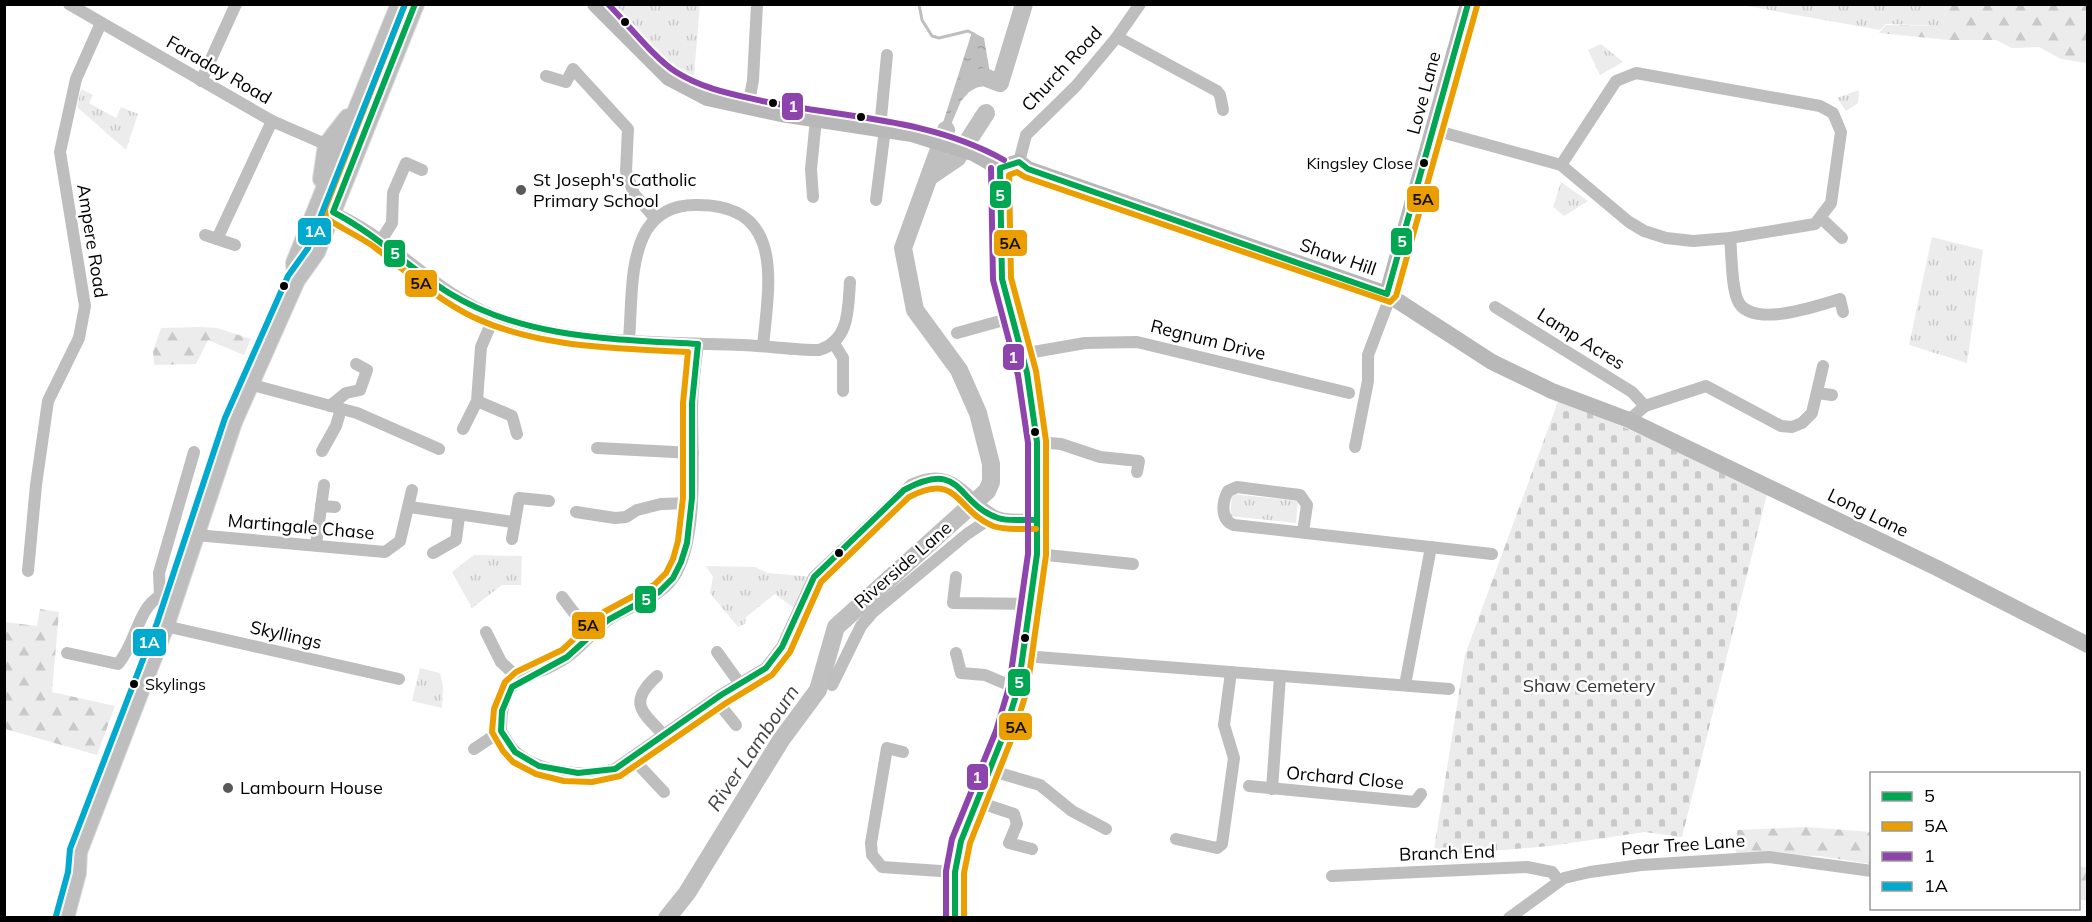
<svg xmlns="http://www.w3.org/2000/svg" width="2092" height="922" viewBox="0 0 2092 922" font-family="Mulish,sans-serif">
<defs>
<pattern id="grass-tufts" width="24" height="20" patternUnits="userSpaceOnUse" patternTransform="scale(1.5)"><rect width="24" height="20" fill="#ececec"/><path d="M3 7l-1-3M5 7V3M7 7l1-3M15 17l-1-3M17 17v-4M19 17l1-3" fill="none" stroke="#c9c9c9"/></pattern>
<pattern id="forest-firs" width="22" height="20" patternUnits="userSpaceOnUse" patternTransform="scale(1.5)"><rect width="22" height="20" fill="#ececec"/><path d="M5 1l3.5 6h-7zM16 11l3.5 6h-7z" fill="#c9c9c9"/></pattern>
<pattern id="cemetery-stones" width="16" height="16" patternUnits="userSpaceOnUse" patternTransform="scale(1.5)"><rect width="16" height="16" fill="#ececec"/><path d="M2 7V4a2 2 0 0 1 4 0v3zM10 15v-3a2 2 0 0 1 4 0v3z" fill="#c9c9c9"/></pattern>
<pattern id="water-ripples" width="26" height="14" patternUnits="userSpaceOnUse" patternTransform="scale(1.5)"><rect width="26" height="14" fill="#bfbfbf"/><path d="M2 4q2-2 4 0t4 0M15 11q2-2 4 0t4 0" fill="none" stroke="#a2a2a2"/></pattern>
</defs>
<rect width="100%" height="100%" fill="#fff"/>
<g fill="url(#grass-tufts)">
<path d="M 607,5 L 700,5 L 694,75 C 667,75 627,24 607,5 Z"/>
<path d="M 1741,5 L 1946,5 L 1943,26 L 1886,24 L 1880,30 Z"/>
<path d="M 1601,44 L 1623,62 L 1600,75 L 1588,50 Z"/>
<path d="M 81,89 L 93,95 L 89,103 L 116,118 L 121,107 L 138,114 L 126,150 L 77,107 Z"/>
<path d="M 1859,90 L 1858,103 L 1846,111 L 1837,98 Z"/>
<path d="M 1561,182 L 1588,201 L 1564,216 L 1553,207 Z"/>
<path d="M 1932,237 L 1983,250 L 1967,363 L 1909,345 Z"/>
<path d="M 1232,494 L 1298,501 L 1296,523 L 1230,516 Z"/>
<path d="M 474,555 L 522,556 L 521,585 L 502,585 L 472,608 L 452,572 Z"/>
<path d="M 706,566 L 755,567 L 768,573 L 814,577 L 798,611 L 775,594 L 746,617 L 745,624 L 738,627 L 710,593 L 713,577 Z"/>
<path d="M 420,668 L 440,673 L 443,686 L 442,708 L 412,701 Z"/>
</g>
<g fill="url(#forest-firs)">
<path d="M 1946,5 L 2087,5 L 2087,63 L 2061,59 L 2039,47 L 2012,48 L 1996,40 L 1949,40 L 1879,33 L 1886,25 L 1943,26 Z"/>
<path d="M 199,327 L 217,328 L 251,339 L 244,355 L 208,340 L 196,364 L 154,365 L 153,351 L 161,328 Z"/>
<path d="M 40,609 L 59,612 L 52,692 L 115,706 L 97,755 L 5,729 L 5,622 L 37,626 Z"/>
<path d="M 1806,827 L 1871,832 L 1871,864 L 1819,856 L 1736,854 L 1737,830 Z"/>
<path d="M 2079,866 L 2087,868 L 2087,901 L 2079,899 Z"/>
</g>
<path fill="url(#cemetery-stones)" d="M 1559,399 L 1768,490 L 1682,837 L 1645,832 L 1550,846 L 1433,856 L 1465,655 Z"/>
<path fill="url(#water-ripples)" d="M 972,32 L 984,38 L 991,79 L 969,92 L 961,101 L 947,134 L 940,132 Z"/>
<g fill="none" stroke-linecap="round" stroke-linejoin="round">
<path stroke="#bfbfbf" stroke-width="3" d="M 919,4 L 922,20 L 932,36 L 939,38 L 968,31 L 974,34"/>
<g stroke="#bfbfbf" stroke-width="18">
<path d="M 969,80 L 984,77 L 1000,83 L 1024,4"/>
<path d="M 929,177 L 957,158 L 986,113"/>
<path d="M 667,918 L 687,893 L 781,740 L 818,690 L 836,627 L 987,491 L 991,482 L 991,464 L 978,413 L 959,370 L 915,310 L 903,248 L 946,130"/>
</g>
<g stroke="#dbdbdb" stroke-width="20">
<g id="primary">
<path d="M 322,179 L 327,145 L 348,118"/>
<path d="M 296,276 L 295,263 L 400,4"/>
<path d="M 65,918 L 77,873 L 78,852 L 165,626 L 233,422 L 296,280 L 316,252 L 415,4"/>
</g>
</g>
<g stroke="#bebebe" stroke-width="12">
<path d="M 69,4 L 272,121 L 332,147"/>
<path d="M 1117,37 L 1217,91 L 1220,95 L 1223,110"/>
<path d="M 546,76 L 566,82 L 573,69 L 628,129 L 626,171 L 634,194 L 655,218"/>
<path d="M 201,81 L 236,4"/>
<path d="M 748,108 L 753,80 L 757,4"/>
<path d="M 880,128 L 887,55"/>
<path d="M 1434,130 L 1561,165 L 1629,222 L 1644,231 L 1666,238 L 1693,241 L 1730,238 L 1815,224 L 1831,203 L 1841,132 L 1833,113 L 1820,106 L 1636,73 L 1616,81 L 1561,165"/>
<path d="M 1019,162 L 1026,135 L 1076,86 L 1117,37 L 1140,4"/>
<path d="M 813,197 L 811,169 L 816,119"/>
<path d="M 876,200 L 885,129"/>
<path d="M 327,210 C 382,231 422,280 475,307 C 547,345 660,342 742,345 C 768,346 794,350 819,350 C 850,341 848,308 850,282"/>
<path d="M 1821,218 L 1842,238"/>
<path d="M 205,235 L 235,245"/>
<path d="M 1730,238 C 1732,254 1731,290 1739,303 C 1755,328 1816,306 1840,299 L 1843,312"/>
<path d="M 217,239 L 272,121"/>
<path d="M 380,242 L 392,223 L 393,193 L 406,163 L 422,170"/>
<path d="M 1495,307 L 1632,392 L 1645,406"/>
<path d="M 957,333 L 1011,318"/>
<path d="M 629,339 C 632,305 629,262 646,231 C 657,213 674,205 695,205 C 786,203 769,284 763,346"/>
<path d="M 833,342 L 843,358 L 843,391"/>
<path d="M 698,344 C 695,366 692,389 692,412 C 692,457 699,541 673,578 C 657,600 629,606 608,620 C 593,631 582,647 567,657 C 529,684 501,668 501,731 C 506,739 510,748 518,754 C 542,773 587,778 615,769 L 721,695 L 766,668 L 782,647 L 814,577 L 911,485 C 954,464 963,498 993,515 C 1004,522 1023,519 1036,520"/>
<path d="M 1022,354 L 1085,343 L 1137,342 L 1349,393"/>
<path d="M 249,384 L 357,413 L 439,449"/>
<path d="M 1817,393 L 1832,395"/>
<path d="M 477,401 L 512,416 L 517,434"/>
<path d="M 330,406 L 346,393 L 360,390 L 367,370 L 356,364"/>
<path d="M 1629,420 L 1645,406 L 1706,386 L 1781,426 L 1792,427 L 1802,423 L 1812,413 L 1823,366"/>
<path d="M 463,429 L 477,401 L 481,347 L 494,317"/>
<path d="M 1037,442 L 1061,444 L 1100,457 L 1139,461 L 1137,472"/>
<path d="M 1355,447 L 1368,381 L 1368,355 L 1387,305 L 1387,294"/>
<path d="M 597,448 L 693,453"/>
<path d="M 322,451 L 336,426 L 341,409"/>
<path d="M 321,506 L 335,507"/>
<path d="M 410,507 L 513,522"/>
<path d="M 576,512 L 615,518 L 626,517 L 637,510 L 661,504 L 691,503"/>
<path d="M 1303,532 L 1307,505 L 1300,495 L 1237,487 L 1228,491 C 1222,502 1220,520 1234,525 L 1492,554"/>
<path d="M 196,535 L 385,552 L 400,541 L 412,490"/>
<path d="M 512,539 L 519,498 L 549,501"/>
<path d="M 316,545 L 324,485"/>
<path d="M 433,553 L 456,540 L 459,516"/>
<path d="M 1037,554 L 1133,564"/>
<path d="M 28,571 L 36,485 L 48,401 L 79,338 L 85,306 L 60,152 L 76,79 L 101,23"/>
<path d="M 956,577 L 953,603 L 1032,604"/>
<path d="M 160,596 L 159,573 L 194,452"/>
<path d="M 562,597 L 591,635"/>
<path d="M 165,626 L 399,679"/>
<path d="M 486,632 L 501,662 L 520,680"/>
<path d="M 717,652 L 740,684"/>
<path d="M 67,653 L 118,664 C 137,642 137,609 160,596 L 174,599"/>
<path d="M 956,653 L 961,673 L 985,675 L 1018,689"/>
<path d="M 1024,656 L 1449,689"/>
<path d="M 657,676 C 627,703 642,712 665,736"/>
<path d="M 832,685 L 861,626 L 872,613 L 967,534 L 994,516"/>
<path d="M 1405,685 L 1431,547"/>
<path d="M 715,699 L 736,725"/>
<path d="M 474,749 L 501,731"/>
<path d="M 903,752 L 887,748 L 871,843 L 872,855 L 882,867 L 955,872"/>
<path d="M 632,758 L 664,792"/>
<path d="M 989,770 L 1040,785 L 1072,811 L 1106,829"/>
<path d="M 1249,786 L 1415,802 L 1421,794"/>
<path d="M 1272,789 L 1280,676"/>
<path d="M 975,801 L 1014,814 L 1017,824 L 1009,843 L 1032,849"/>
<path d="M 1176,839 L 1217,848 L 1222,844 L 1234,758 L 1224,725 L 1231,672"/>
<path d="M 1332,876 L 1527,867 L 1552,872 L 1559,881"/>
<path d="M 1509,918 L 1564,878 L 1590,872 L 1641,865 L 1769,857 L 1872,871"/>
</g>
<g stroke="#b8b8b8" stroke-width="16">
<path d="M 595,4 L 669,78 L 707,98 L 781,114 L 912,134 L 973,153 L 1000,168"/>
<path d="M 1000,168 L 1019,162 L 1028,169 L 1387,294 L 1492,362 L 1552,391 L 1629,420 L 1937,568 L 2088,645"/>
<path d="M 1387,294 L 1468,4"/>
<path d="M 955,918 L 955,872 L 961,841 L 975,801 L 1004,734 L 1018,689 L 1030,618 L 1037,554 L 1037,442 L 1027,373 L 1002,279 L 1000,168"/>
</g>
<use href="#primary" stroke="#bebebe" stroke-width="18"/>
<g stroke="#fff" stroke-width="10">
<g id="bus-1">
<path d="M 415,4 L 333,212 C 376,234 409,268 449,293 C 524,339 613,339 698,344 L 692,403 L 692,498 L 687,543 L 681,562 L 673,578 L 659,592 L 608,620 L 567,657 L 512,687 L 502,711 L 501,731 L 515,752 L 539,766 L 578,773 L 615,769 L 721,695 L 766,668 L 782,647 L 814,577 L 904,490 C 963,458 955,503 998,518 C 1010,522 1024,519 1036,520"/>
<path d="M 955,918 L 955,872 L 961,841 L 1004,734 L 1018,689 L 1037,554 L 1037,442 L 1027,373 L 1002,279 L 1000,168 L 1019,162 L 1028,169 L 1387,294 L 1468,4"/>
</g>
</g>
<g stroke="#fff" stroke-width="10">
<g id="bus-2">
<path d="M 405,4 L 325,209 L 326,218 C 341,228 358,236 373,246 C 406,271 436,299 473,317 C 539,348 616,348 688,352 L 683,403 L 683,498 L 678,541 L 673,559 L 666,573 L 654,585 L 602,613 L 562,650 L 516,672 L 505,682 L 494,709 L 492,732 L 503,751 L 513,762 L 536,774 L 564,781 L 592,782 L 620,776 L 726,703 L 772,675 L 790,652 L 821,582 L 909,497 C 959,471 956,511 993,526 C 1007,531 1022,528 1036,529"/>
<path d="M 964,918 L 964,873 L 970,843 L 1012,738 L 1027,690 L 1046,555 L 1046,441 L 1036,371 L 1011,278 L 1009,175 L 1017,172 L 1025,177 L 1390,302 L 1396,296 L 1477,6"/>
</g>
</g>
<g stroke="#fff" stroke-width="10">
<g id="bus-3">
<path d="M 608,4 C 627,23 655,59 676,72 C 703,89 732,94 762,101 C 844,118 929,118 1004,160"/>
<path d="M 946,918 L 946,871 L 952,839 L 996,731 L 1009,687 L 1028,554 L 1028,443 L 1018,375 L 993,280 L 991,168"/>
</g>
</g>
<g stroke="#fff" stroke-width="10">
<path id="bus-4" d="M 56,916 L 68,872 L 70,849 L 157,623 L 225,418 L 288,276 L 308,248 L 405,4"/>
</g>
<use href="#bus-1" stroke="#00a651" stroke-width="6"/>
<use href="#bus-2" stroke="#eb9e00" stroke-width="6"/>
<use href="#bus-3" stroke="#8e44ad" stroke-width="6"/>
<use href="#bus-4" stroke="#00a9ce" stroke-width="6"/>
</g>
<g fill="#000" stroke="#fff" stroke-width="2">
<circle cx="625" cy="22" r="5"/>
<circle cx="773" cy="103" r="5"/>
<circle cx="861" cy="117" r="5"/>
<circle cx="1424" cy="163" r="5"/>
<circle cx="284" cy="286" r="5"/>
<circle cx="1035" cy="432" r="5"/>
<circle cx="839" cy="553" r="5"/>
<circle cx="1025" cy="638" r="5"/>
<circle cx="134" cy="684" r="5"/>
</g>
<g fill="#595959" stroke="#fff" stroke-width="2">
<circle cx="521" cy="190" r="6"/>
<circle cx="228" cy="788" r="6"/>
</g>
<g text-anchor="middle" stroke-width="5" stroke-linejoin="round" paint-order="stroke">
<g font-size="16" fill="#000" stroke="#fff" text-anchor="end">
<text x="1413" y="169">Kingsley Close</text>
<text x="145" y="690" text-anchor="start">Skylings</text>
</g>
<g font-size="18" fill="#000" stroke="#fff">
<text transform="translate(1062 69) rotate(-47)" y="6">Church Road</text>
<text transform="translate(219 70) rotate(30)" y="6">Faraday Road</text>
<text transform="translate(1424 93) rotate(-75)" y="6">Love Lane</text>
<text transform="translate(92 241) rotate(81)" y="6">Ampere Road</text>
<text transform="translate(1338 257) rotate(19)" y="6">Shaw Hill</text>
<text transform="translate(1581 339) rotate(32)" y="6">Lamp Acres</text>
<text transform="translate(1208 340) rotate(14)" y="6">Regnum Drive</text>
<text transform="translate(1868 513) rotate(26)" y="6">Long Lane</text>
<text transform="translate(301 527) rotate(5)" y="6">Martingale Chase</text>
<text transform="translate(903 565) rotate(-41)" y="6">Riverside Lane</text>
<text transform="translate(286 635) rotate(13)" y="6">Skyllings</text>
<text transform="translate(1345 778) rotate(5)" y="6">Orchard Close</text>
<text transform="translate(1683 845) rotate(-4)" y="6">Pear Tree Lane</text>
<text transform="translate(1447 853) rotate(-2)" y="6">Branch End</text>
</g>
<g font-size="18" fill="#000" stroke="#fff" text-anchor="start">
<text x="533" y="186">St Joseph's Catholic<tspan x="533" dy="21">Primary School</tspan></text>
<text x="240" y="794">Lambourn House</text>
</g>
<g font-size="18" fill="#333" stroke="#fff">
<text x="1589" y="692">Shaw Cemetery</text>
</g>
<g font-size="20" font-style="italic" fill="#444" stroke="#fff">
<text transform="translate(753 748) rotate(-56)" y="7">River Lambourn</text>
</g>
</g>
<g stroke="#fff" stroke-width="2">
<rect x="781" y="92" width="23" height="29" rx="6" fill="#8e44ad"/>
<rect x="989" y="180" width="23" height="29" rx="6" fill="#00a651"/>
<rect x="1406" y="185" width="34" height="28" rx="6" fill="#eb9e00"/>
<rect x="297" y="217" width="35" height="29" rx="6" fill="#00a9ce"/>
<rect x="1390" y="227" width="23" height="29" rx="6" fill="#00a651"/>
<rect x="993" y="229" width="35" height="28" rx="6" fill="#eb9e00"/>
<rect x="383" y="239" width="23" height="29" rx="6" fill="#00a651"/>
<rect x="404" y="269" width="34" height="29" rx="6" fill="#eb9e00"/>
<rect x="1002" y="343" width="23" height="28" rx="6" fill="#8e44ad"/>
<rect x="634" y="585" width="23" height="29" rx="6" fill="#00a651"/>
<rect x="571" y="611" width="35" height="29" rx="6" fill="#eb9e00"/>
<rect x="132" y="628" width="35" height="29" rx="6" fill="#00a9ce"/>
<rect x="1007" y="668" width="24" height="29" rx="6" fill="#00a651"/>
<rect x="998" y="712" width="35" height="29" rx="6" fill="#eb9e00"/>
<rect x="966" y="763" width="23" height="28" rx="6" fill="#8e44ad"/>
</g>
<g font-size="16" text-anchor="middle" font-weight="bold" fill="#fff">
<text x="793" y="112">1</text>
<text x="1000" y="201">5</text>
<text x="315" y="237">1A</text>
<text x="1402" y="247">5</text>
<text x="395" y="259">5</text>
<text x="1013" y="363">1</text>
<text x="646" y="605">5</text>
<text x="149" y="648">1A</text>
<text x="1019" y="688">5</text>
<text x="977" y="783">1</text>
</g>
<g font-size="16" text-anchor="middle" font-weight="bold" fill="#111">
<text x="1423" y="205">5A</text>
<text x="1010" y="249">5A</text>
<text x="421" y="289">5A</text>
<text x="588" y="631">5A</text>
<text x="1016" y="733">5A</text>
</g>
<rect width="2092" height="922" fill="none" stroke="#000000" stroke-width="12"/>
<rect x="1870" y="772" width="210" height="138" fill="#ffffff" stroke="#999999" stroke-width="1.5"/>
<rect x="1882" y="792" width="30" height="9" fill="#00a651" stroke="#999999" stroke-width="1.5"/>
<text x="1924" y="802" font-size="18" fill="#000000">5</text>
<rect x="1882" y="822" width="30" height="9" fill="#eb9e00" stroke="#999999" stroke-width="1.5"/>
<text x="1924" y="832" font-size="18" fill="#000000">5A</text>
<rect x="1882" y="852" width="30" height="9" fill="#8e44ad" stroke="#999999" stroke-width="1.5"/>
<text x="1924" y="862" font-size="18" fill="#000000">1</text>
<rect x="1882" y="882" width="30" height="9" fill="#00a9ce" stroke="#999999" stroke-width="1.5"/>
<text x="1924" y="892" font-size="18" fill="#000000">1A</text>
</svg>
